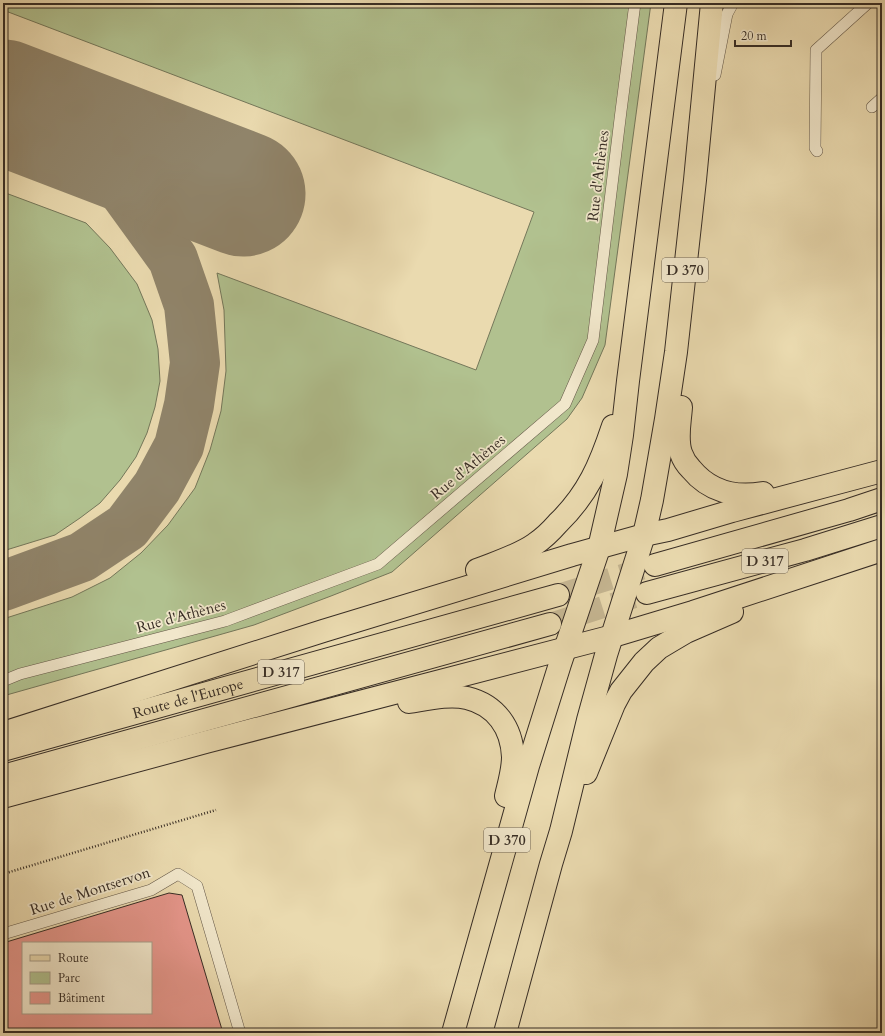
<svg xmlns="http://www.w3.org/2000/svg" width="885" height="1036" viewBox="0 0 885 1036" font-family="Cardo,serif">
<rect width="100%" height="100%" fill="#eadaaf"/>
<filter id="stains"><feTurbulence type="fractalNoise" baseFrequency=".005" numOctaves="4"/><feColorMatrix values="0 0 0 0 .2 0 0 0 0 .09 0 0 0 0 .02 0 0 0 .5 -.17"/></filter>
<radialGradient id="worn" r=".72"><stop offset=".6" stop-color="#630" stop-opacity="0"/><stop offset="1" stop-color="#630" stop-opacity=".3"/></radialGradient>
<g fill="#b1c18f" stroke="#74775a">
<path d="M 3,3 L 651,3 L 605,345 L 582,398 L 567,419 L 392,572 L 331,596 L 254,625 L 3,696 L 3,619 L 72,597 L 110,578 L 141,553 L 168,525 L 195,488 L 210,450 L 221,411 L 226,371 L 224,310 L 217,273 L 476,370 L 534,212 L 3,10 Z"/>
<path d="M 3,192 L 86,223 L 110,248 L 137,284 L 152,320 L 158,349 L 160,381 L 155,407 L 147,433 L 136,457 L 120,480 L 100,503 L 80,518 L 55,535 L 3,551 Z"/>
</g>
<g fill="none" stroke-linecap="round" stroke-linejoin="round">
<path stroke="#90846a" stroke-width="50" d="M 3,586 L 82,557 L 127,527 L 157,487 L 179,446 L 189,405 L 195,363 L 189,305 L 173,259 L 123,190 L 77,142 L 29,112"/>
<path stroke="#90846a" stroke-width="125" d="M 3,102 L 243,194"/>
</g>
<path fill="#e5968b" stroke="#372d25" fill-rule="evenodd" d="M 169,893 L 182,895 L 223,1033 L 3,1033 L 3,943 ZM 23,943 L 151,943 L 151,1013 L 23,1013 Z"/>
<g fill="none" stroke-linecap="round" stroke-linejoin="round">
<g stroke="#c6b793" stroke-width="22" stroke-dasharray="22 11" stroke-linecap="butt">
<path d="M 558,595 L 648,567"/>
<path d="M 550,624 L 638,596"/>
</g>
<g stroke="#645848" stroke-width="12">
<g id="service">
<path d="M 715,75 L 727,14 L 733,3"/>
<path d="M 872,107 L 882,98"/>
<path d="M 817,151 L 815,148 L 816,50 L 868,3"/>
<path d="M 3,681 L 20,674 L 225,621 L 378,564 L 565,404 L 593,340 L 621,111 L 635,3"/>
<path d="M 3,934 L 151,890 L 178,874 L 197,886 L 240,1033"/>
</g>
</g>
<g stroke="#372d25" stroke-width="24">
<g id="primary">
<path d="M 681,407 C 680,422 676,439 681,453 C 683,459 687,465 691,469 C 709,491 735,498 763,493"/>
<path d="M 655,565 L 849,510 L 882,499"/>
<path d="M 477,570 C 497,562 518,556 535,544 C 544,538 551,531 558,523 C 588,494 600,465 613,426"/>
<path d="M 647,593 L 805,550 L 882,526"/>
<path d="M 409,702 C 428,699 449,694 467,698 C 496,705 512,728 513,757 C 513,770 509,783 506,796"/>
<path d="M 3,733 L 323,631 L 572,555 L 644,535 L 668,530 L 732,511 L 882,471"/>
<path id="s1" d="M 3,750 L 558,595"/>
<path d="M 586,773 L 614,704 L 621,691 L 644,662 L 659,648 L 669,642 L 686,632 L 732,612"/>
<path d="M 3,776 L 550,624"/>
<path d="M 3,797 L 206,742 L 613,636 L 693,612 L 882,550"/>
<path d="M 453,1033 L 528,766 L 560,664 L 599,548 L 616,474 L 622,435 L 628,381 L 676,3"/>
<path d="M 505,1033 L 551,864 L 561,831 L 588,720 L 606,655 L 644,535 L 652,500 L 666,419 L 676,352 L 695,180 L 712,3"/>
</g>
</g>
<path stroke="#372d25" stroke-width="2.5" stroke-dasharray="1 2" stroke-linecap="butt" d="M 3,874 L 216,810"/>
<use href="#service" stroke="#f1e7cb" stroke-width="11"/>
<use href="#primary" stroke="#eadaaf" stroke-width="22"/>
</g>
<g text-anchor="middle" stroke-width="3.5" stroke-linejoin="round" paint-order="stroke">
<g fill="#f1e7cb" stroke="#6f6557" stroke-width="1">
<rect x="662" y="258" width="46" height="24" rx="3"/>
<rect x="742" y="549" width="46" height="24" rx="3"/>
<rect x="258" y="660" width="46" height="24" rx="3"/>
<rect x="484" y="828" width="46" height="24" rx="3"/>
</g>
<g font-size="14" font-weight="bold" fill="#372d25">
<text x="685" y="275">D 370</text>
<text x="765" y="566">D 317</text>
<text x="281" y="677">D 317</text>
<text x="507" y="845">D 370</text>
</g>
<g font-size="15" fill="#372d25" stroke="#f1e7cb">
<text transform="translate(598 176) rotate(-83)" y="5">Rue d'Athènes</text>
<text transform="translate(468 467) rotate(-40)" y="5">Rue d'Athènes</text>
<text transform="translate(181 616) rotate(-15)" y="5">Rue d'Athènes</text>
<text dy="5" stroke="none"><textPath href="#s1" startOffset="192">Route de l'Europe</textPath></text>
<text transform="translate(90 891) rotate(-18)" y="5">Rue de Montservon</text>
</g>
</g>
<rect width="885" height="1036" fill="none" stroke="#eadaaf" stroke-width="16"/>
<rect x="4" y="4" width="877" height="1028" fill="none" stroke="#372d25" stroke-width="2"/>
<rect x="8" y="8" width="869" height="1020" fill="none" stroke="#372d25"/>
<rect x="22" y="942" width="130" height="72" fill="#f1e7cb" stroke="#a79d89"/>
<rect x="30" y="955" width="20" height="6" fill="#eadaaf" stroke="#a79d89"/>
<text x="58" y="962" font-size="12" fill="#372d25">Route</text>
<rect x="30" y="972" width="20" height="12" fill="#b1c18f" stroke="#a79d89"/>
<text x="58" y="982" font-size="12" fill="#372d25">Parc</text>
<rect x="30" y="992" width="20" height="12" fill="#e5968b" stroke="#a79d89"/>
<text x="58" y="1002" font-size="12" fill="#372d25">Bâtiment</text>
<path d="M735 40v6h56v-6" fill="none" stroke="#372d25" stroke-width="2"/>
<text x="741" y="40" font-size="12" fill="#372d25" stroke="#f1e7cb" stroke-width="3" paint-order="stroke">20 m</text>
<rect width="100%" height="100%" filter="url(#stains)"/>
<rect width="100%" height="100%" fill="url(#worn)"/>
</svg>
